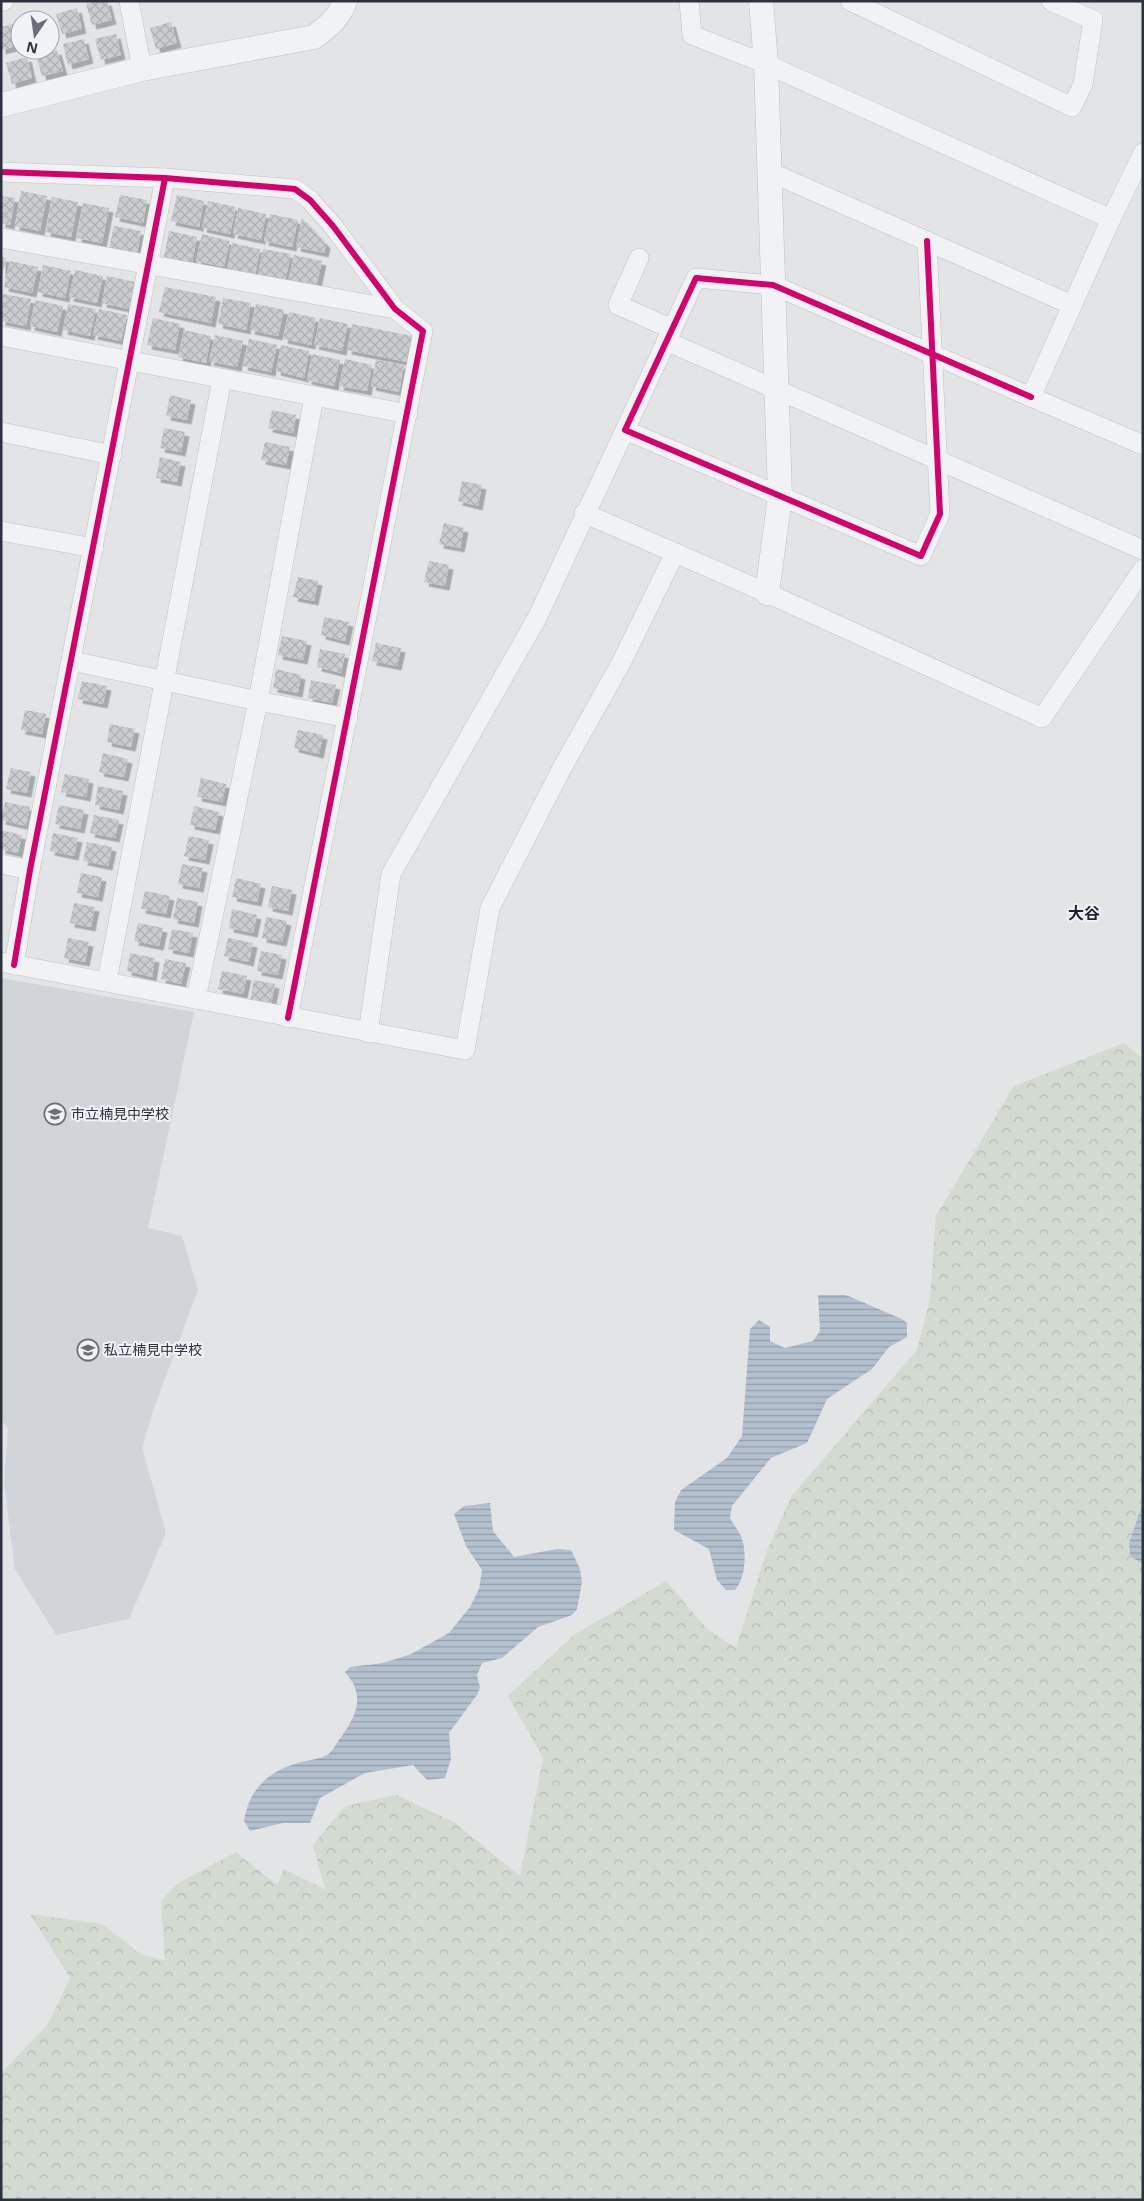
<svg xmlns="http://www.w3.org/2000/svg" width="1144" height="2201" viewBox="0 0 1144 2201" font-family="'Noto Sans','Noto Sans JP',sans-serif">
<defs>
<pattern id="forest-crowns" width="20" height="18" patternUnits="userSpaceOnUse" patternTransform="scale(1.25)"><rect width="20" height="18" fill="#d3dad2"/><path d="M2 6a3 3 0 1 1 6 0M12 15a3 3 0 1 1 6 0" fill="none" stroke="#b5bcb5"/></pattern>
<pattern id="water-rules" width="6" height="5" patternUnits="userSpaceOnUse" patternTransform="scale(1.25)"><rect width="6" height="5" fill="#b3c1cf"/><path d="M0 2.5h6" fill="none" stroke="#929da9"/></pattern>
<pattern id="building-cross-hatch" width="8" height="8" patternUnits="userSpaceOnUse" patternTransform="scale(1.25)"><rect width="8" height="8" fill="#caccce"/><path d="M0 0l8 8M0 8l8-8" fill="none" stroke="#aeb0b2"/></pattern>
<filter id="shadow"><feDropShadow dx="4.5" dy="4.5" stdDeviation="0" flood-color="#0004"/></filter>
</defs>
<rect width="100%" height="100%" fill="#e2e4e6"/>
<path fill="#d1d4d9" d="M 1,978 L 194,1012 L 148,1228 L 182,1236 L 198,1290 L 153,1411 L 142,1448 L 166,1533 L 129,1619 L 56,1635 L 15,1569 L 4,1482 L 8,1429 L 1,1419 Z"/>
<path fill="url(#forest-crowns)" d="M 1124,1043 L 1143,1059 L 1143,1503 L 1129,1544 L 1130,1556 L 1143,1564 L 1143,2200 L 1,2200 L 1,2073 L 48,2024 L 70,1978 L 30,1914 L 102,1924 L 142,1955 L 165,1960 L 161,1901 L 177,1884 L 236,1852 L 277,1885 L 284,1869 L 325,1889 L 313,1845 L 345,1806 L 397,1795 L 455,1823 L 520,1876 L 543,1758 L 508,1696 L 574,1635 L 666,1581 L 707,1629 L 736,1648 L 766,1553 L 791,1497 L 917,1350 L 930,1299 L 936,1216 L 1014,1086 Z"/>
<g fill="url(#water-rules)">
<path d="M 818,1295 L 846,1295 L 902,1319 L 907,1323 L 907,1337 L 889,1347 L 872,1369 L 827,1399 L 807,1443 L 771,1458 L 732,1506 L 730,1518 C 733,1524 738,1530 741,1536 C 747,1552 746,1577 735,1590 L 726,1590 L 717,1580 L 709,1549 L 674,1530 L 675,1502 L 681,1490 L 727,1458 L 742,1436 L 750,1329 L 759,1320 L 770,1327 L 770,1341 L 785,1348 L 813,1341 L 820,1331 Z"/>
<path d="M 490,1503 L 493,1531 L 514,1557 L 557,1549 L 571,1550 L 580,1569 L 582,1582 L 577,1609 L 572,1615 L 538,1627 L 502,1658 L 482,1663 L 477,1675 L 480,1688 L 477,1695 L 449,1733 L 451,1759 L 445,1778 L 427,1780 L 413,1765 L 365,1773 L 320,1798 L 310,1823 L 283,1823 L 250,1831 L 244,1821 C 250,1787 269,1771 301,1762 C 309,1760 320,1759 327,1755 C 332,1752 336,1744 339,1740 C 356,1716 367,1697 345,1672 L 350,1667 L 383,1663 L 411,1654 L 449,1633 L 470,1607 L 479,1589 L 482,1570 L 466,1546 L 454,1514 L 464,1506 Z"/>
<path d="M 1143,1503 L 1143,1564 L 1130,1556 L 1129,1543 Z"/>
</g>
<g fill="url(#building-cross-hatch)" filter="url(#shadow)">
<path d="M 97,1 L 107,1 L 112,20 L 92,25 L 86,4 Z"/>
<path d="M 77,8 L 82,29 L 62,34 L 56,14 Z"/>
<path d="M 47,17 L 48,20 L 36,20 L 36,19 Z"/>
<path d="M 171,22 L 177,43 L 156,49 L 150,28 Z"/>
<path d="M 16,23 L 20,45 L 1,50 L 1,27 Z"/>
<path d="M 116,34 L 121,55 L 101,60 L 95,39 Z"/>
<path d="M 84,39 L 89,59 L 68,65 L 63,44 Z"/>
<path d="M 57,50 L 63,71 L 42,76 L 36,55 Z"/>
<path d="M 27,57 L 32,78 L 12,84 L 6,63 Z"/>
<path d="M 21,191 L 47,196 L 40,231 L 15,226 Z"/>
<path d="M 120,195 L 147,200 L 143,223 L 115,217 Z"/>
<path d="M 177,195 L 204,201 L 199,227 L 171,221 Z"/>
<path d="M 1,196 L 15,198 L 10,225 L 1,223 Z"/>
<path d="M 52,197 L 78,202 L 71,237 L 46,232 Z"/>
<path d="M 208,201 L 236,207 L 230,234 L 202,228 Z"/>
<path d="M 83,203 L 109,208 L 102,243 L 77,238 Z"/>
<path d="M 238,208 L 266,214 L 261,240 L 233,234 Z"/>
<path d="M 270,214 L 298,220 L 292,247 L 264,241 Z"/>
<path d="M 302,218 L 326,244 L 324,253 L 296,247 Z"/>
<path d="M 114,226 L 141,231 L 137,254 L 109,248 Z"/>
<path d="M 169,231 L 197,237 L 192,263 L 164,257 Z"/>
<path d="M 202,234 L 230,241 L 224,267 L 196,261 Z"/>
<path d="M 232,243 L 260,249 L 255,276 L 227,270 Z"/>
<path d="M 263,249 L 291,254 L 285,281 L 258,275 Z"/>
<path d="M 294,255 L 322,261 L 316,288 L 288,282 Z"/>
<path d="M 1,257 L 6,258 L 2,275 L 1,275 Z"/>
<path d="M 10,261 L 38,267 L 32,293 L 4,287 Z"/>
<path d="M 43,265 L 71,271 L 65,298 L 38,292 Z"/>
<path d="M 75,270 L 103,276 L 97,303 L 69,297 Z"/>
<path d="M 107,276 L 135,282 L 129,309 L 102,303 Z"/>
<path d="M 165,287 L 216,297 L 211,323 L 159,312 Z"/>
<path d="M 3,294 L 31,299 L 26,326 L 1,321 Z"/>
<path d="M 223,298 L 251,303 L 246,330 L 218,324 Z"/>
<path d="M 35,300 L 63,306 L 57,332 L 30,326 Z"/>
<path d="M 68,304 L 96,309 L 90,336 L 63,330 Z"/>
<path d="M 256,304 L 284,310 L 278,336 L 250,330 Z"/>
<path d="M 99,309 L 127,315 L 121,341 L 93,335 Z"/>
<path d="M 289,312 L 316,318 L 311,345 L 283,339 Z"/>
<path d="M 153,318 L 180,324 L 175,350 L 147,345 Z"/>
<path d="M 320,318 L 348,324 L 342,351 L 314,345 Z"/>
<path d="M 352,324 L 412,336 L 407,362 L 347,350 Z"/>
<path d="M 184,330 L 211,336 L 206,363 L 178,357 Z"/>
<path d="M 215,335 L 243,341 L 237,367 L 209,361 Z"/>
<path d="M 249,339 L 277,345 L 271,372 L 243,366 Z"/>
<path d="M 281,345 L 309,351 L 304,378 L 276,371 Z"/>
<path d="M 312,354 L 340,360 L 334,386 L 307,380 Z"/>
<path d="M 345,359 L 372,365 L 367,391 L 339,386 Z"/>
<path d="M 376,360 L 404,365 L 399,392 L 371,386 Z"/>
<path d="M 170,395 L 191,400 L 187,420 L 166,416 Z"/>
<path d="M 272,410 L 296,415 L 293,433 L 268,428 Z"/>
<path d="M 164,428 L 185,432 L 181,452 L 160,448 Z"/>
<path d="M 265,442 L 290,447 L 286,465 L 261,460 Z"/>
<path d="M 160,457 L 181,462 L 177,482 L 156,478 Z"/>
<path d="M 462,481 L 482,485 L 478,506 L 458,501 Z"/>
<path d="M 444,523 L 464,528 L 460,548 L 439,544 Z"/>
<path d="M 429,561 L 449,565 L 445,586 L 424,582 Z"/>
<path d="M 298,577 L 318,581 L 314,601 L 293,597 Z"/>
<path d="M 324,617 L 349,622 L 345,641 L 321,635 Z"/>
<path d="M 282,636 L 307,641 L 303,660 L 278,655 Z"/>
<path d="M 376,643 L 401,648 L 397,666 L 372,661 Z"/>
<path d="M 320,649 L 345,654 L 341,673 L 317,667 Z"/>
<path d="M 276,669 L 301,675 L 298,693 L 273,688 Z"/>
<path d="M 311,680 L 336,685 L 332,703 L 308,698 Z"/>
<path d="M 82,681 L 107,686 L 103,704 L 78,699 Z"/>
<path d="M 25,710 L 46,714 L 42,734 L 21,730 Z"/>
<path d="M 110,724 L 135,729 L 131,747 L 107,742 Z"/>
<path d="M 298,730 L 323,735 L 319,754 L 294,748 Z"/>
<path d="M 103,753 L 128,759 L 124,777 L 99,772 Z"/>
<path d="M 11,768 L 31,772 L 27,793 L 6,789 Z"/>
<path d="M 65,774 L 89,779 L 86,797 L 61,792 Z"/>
<path d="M 201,778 L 226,784 L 222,802 L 197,797 Z"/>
<path d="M 98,786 L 123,791 L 119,810 L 95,805 Z"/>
<path d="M 5,802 L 30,807 L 26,826 L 1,820 Z"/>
<path d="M 59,805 L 84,810 L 80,829 L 55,824 Z"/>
<path d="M 194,806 L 219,812 L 215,830 L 190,825 Z"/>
<path d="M 94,815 L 119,820 L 115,838 L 90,833 Z"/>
<path d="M 1,830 L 22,835 L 18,853 L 1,849 Z"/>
<path d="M 53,833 L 78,838 L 74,856 L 50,851 Z"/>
<path d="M 189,836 L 209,840 L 205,860 L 184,856 Z"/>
<path d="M 87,842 L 112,847 L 108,866 L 83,861 Z"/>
<path d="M 182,864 L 203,868 L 199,888 L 178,884 Z"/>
<path d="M 81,873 L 102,877 L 98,897 L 77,893 Z"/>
<path d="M 236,878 L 261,884 L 257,902 L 232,897 Z"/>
<path d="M 272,886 L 292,890 L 288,911 L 268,907 Z"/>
<path d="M 145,891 L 170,896 L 166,914 L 141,909 Z"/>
<path d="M 177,898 L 198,902 L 194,923 L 173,919 Z"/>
<path d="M 74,903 L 95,907 L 91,927 L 70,923 Z"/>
<path d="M 232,909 L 257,915 L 253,933 L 229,928 Z"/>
<path d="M 266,917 L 287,921 L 282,942 L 262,938 Z"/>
<path d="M 138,923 L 163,928 L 159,946 L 134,941 Z"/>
<path d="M 172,929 L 193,933 L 189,953 L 168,949 Z"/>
<path d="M 68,938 L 89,942 L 85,962 L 64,958 Z"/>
<path d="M 228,938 L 253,943 L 249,962 L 224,956 Z"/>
<path d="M 261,951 L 282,955 L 278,975 L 257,971 Z"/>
<path d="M 130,953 L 155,958 L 152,977 L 127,971 Z"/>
<path d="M 165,959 L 186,963 L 181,984 L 161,979 Z"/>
<path d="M 222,971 L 247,976 L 243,994 L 218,989 Z"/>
<path d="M 254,980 L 275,984 L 271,1005 L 250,1000 Z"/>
</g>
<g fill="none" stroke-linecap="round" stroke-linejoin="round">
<g stroke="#c0c2c4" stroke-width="20">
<g id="minor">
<path d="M 129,1 L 142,69"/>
<path d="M 689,1 L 692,35 L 766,64 L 1111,219"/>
<path d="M 850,1 L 1072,107 L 1083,84 L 1093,20 L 1051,1"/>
<path d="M 1,2 L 4,1"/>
<path d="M 1143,153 L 1111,219 L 1031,397 L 1143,445"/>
<path d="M 1,172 L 165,178 L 295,189 L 310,200 L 333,226 L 395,309 L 423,331 L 288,1018"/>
<path d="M 770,172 L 1072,305"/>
<path d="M 1,238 L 395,309"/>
<path d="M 927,241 L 940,514 L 921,556 L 625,430 L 696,278 L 773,285 L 1031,397"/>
<path d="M 639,258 L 618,305 L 672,329"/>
<path d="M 1,336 L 408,414"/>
<path d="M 666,341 L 1143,550"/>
<path d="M 1,432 L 112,455"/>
<path d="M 584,513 L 767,593 L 1042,718 L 1143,569"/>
<path d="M 1,531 L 94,548"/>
<path d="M 72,661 L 258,701 L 348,718"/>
<path d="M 1,864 L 30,870"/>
<path d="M 1,962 L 465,1050 L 490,908 L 562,768 L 621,663 L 675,553"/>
<path d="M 14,965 L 30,870 L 165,178"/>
<path d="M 107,981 L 222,379"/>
<path d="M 196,999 L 258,701 L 314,397"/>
<path d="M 368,1033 L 391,874 L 537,618 L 625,430"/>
</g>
</g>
<g stroke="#c0c2c4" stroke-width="25">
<g id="tertiary">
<path d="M 761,1 L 766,64 L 780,497 L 767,593"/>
<path d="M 1,105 L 142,69 L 314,37 C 328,27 339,18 345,1"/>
</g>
</g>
<use href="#minor" stroke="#f1f2f4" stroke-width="19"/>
<use href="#tertiary" stroke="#f1f2f4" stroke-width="24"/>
<g stroke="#f0f2f6" stroke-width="9">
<g id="cycleway">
<path d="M 1,172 L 165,178 L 295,189 L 310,200 L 333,226 L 395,309 L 423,331 L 288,1018"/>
<path d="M 927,241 L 940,514 L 921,556 L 625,430 L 696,278 L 773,285 L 1031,397"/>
<path d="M 14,965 L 30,870 L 165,178"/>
</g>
</g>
<use href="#cycleway" stroke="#d6006c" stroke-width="6"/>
</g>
<defs>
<g id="school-ring" transform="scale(1.125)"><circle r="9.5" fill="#f0f2f6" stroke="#6a7079" stroke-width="1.5"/><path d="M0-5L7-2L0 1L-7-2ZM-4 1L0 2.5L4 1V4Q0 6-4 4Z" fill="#6a7079"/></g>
</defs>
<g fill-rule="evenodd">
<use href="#school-ring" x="55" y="1114"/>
<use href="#school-ring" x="88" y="1350"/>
</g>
<g text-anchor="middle" stroke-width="4" stroke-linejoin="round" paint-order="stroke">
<g font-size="14" fill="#2a323e" stroke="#f0f2f6" text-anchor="start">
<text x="71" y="1119">市立楠見中学校</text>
<text x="104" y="1355">私立楠見中学校</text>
</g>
<g font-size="16" font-weight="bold" fill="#1c232f" stroke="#f0f2f6">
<text x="1084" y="919">大谷</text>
</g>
</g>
<rect width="1144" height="2201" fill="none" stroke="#2a323e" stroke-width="5"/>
<g transform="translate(35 35) rotate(193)"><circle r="24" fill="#f0f2f6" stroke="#a1a5ac"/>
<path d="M0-4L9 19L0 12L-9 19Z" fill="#6a7079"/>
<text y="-8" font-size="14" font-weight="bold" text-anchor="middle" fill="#2a323e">N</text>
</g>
</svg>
